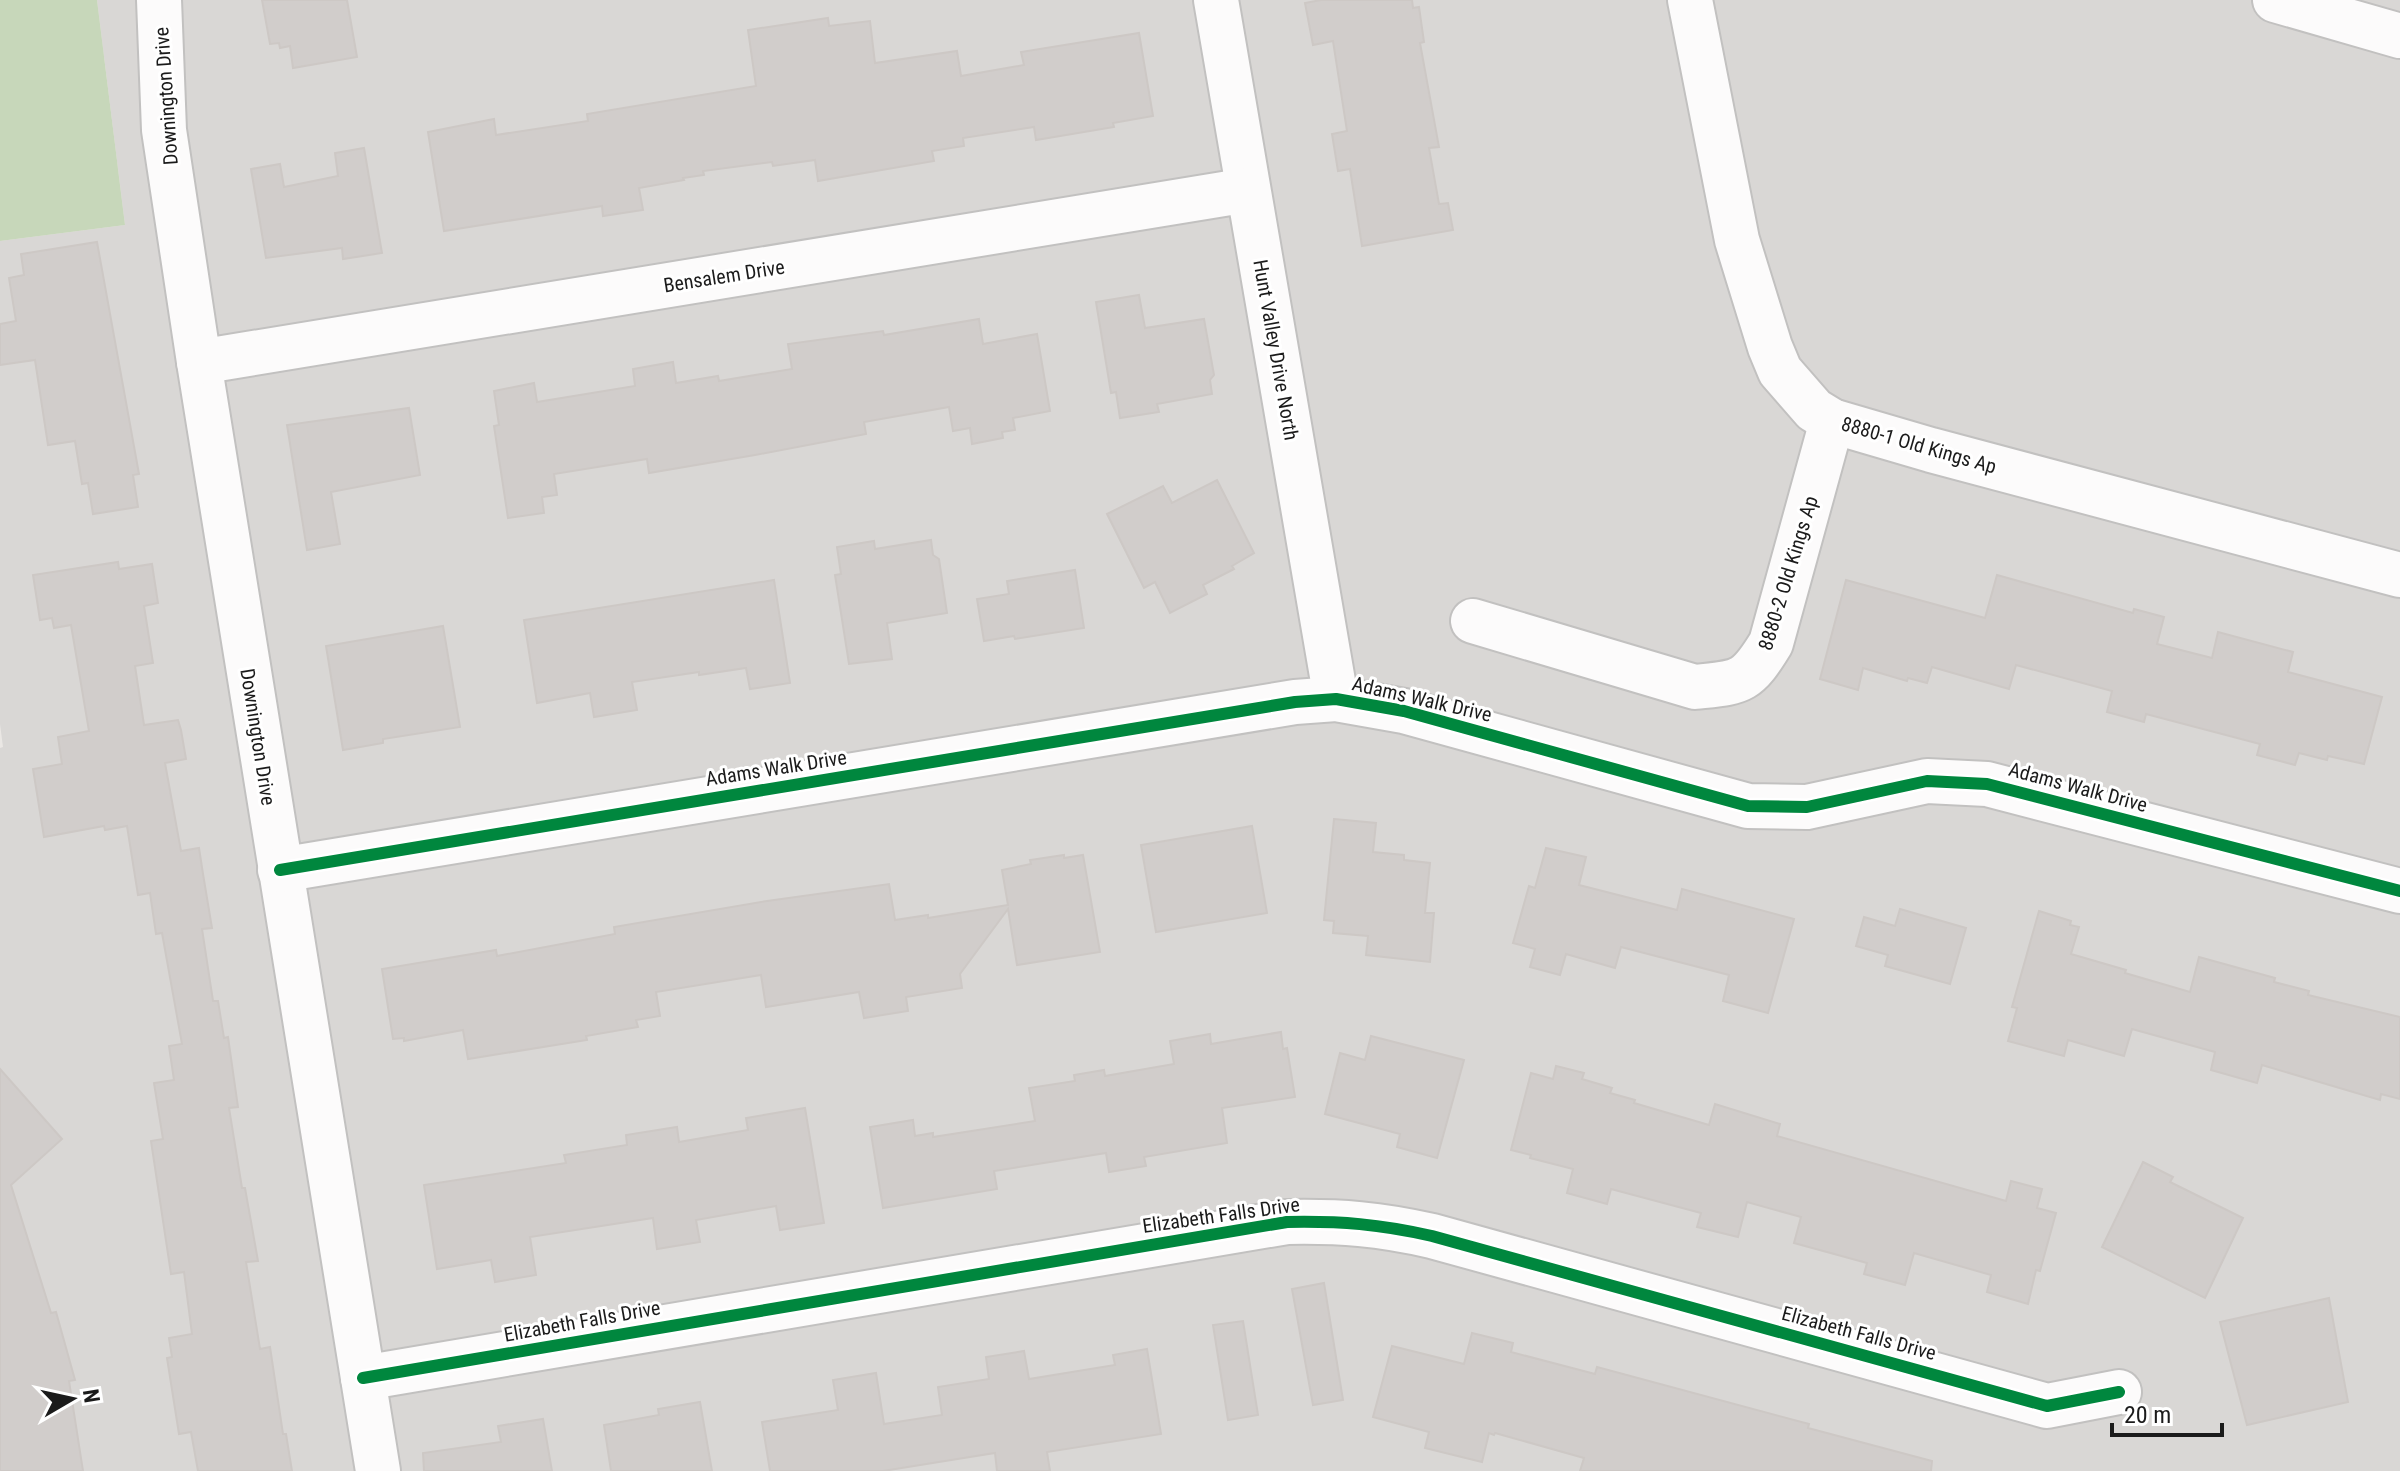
<svg xmlns="http://www.w3.org/2000/svg" width="2400" height="1471" viewBox="0 0 2400 1471" font-family="'Roboto Condensed',sans-serif">
<rect width="100%" height="100%" fill="#eae7e4"/>
<path fill="#d9d7d5" d="M 97,0 L 2400,0 L 2400,1471 L 0,1471 L 0,748 L 3,747 L 0,724 L 0,241 L 125,225 Z"/>
<path fill="#c7d7ba" d="M 0,0 L 97,0 L 125,225 L 0,241 Z"/>
<g fill="#d1cdcb" stroke="#cdc8c5" stroke-width="2">
<path d="M 262,0 L 347,0 L 357,57 L 293,68 L 290,46 L 280,48 L 279,43 L 270,44 Z"/>
<path d="M 1321,0 L 1412,0 L 1413,8 L 1419,7 L 1424,42 L 1420,43 L 1439,147 L 1429,148 L 1439,204 L 1448,203 L 1453,230 L 1362,246 L 1350,169 L 1338,171 L 1332,134 L 1347,131 L 1333,41 L 1313,45 L 1305,3 Z"/>
<path d="M 828,18 L 829,26 L 870,21 L 875,63 L 957,51 L 961,76 L 1024,65 L 1021,52 L 1139,33 L 1153,116 L 1113,123 L 1114,127 L 1036,140 L 1034,127 L 963,138 L 964,146 L 932,151 L 934,161 L 818,181 L 815,160 L 773,166 L 772,162 L 703,171 L 704,175 L 683,178 L 684,180 L 639,188 L 643,210 L 603,216 L 602,206 L 444,231 L 428,132 L 494,119 L 496,135 L 588,121 L 587,114 L 756,86 L 748,30 Z"/>
<path d="M 364,148 L 382,253 L 343,259 L 342,248 L 266,258 L 251,169 L 280,164 L 284,187 L 338,176 L 335,153 Z"/>
<path d="M 97,242 L 139,474 L 133,475 L 138,507 L 93,514 L 88,483 L 82,484 L 75,441 L 48,445 L 35,360 L 0,365 L 0,324 L 16,321 L 9,278 L 24,275 L 21,254 Z"/>
<path d="M 1139,295 L 1145,328 L 1204,319 L 1214,375 L 1210,380 L 1212,394 L 1157,404 L 1159,412 L 1120,418 L 1116,392 L 1111,393 L 1096,302 Z"/>
<path d="M 979,319 L 983,344 L 1037,334 L 1050,411 L 1013,418 L 1015,430 L 1002,432 L 1003,438 L 972,444 L 970,428 L 953,431 L 949,407 L 864,422 L 866,434 L 755,455 L 649,473 L 647,459 L 554,474 L 557,495 L 542,497 L 544,513 L 508,518 L 494,426 L 499,425 L 494,391 L 534,383 L 537,402 L 635,386 L 633,369 L 673,362 L 676,383 L 718,376 L 719,381 L 792,369 L 788,344 L 883,331 L 884,335 Z"/>
<path d="M 409,408 L 420,475 L 331,492 L 340,544 L 307,550 L 287,425 Z"/>
<path d="M 1217,480 L 1254,553 L 1232,566 L 1234,569 L 1203,585 L 1207,594 L 1170,613 L 1155,582 L 1144,588 L 1107,514 L 1163,486 L 1172,503 Z"/>
<path d="M 931,540 L 933,555 L 939,559 L 947,613 L 887,623 L 892,659 L 849,664 L 835,575 L 841,574 L 837,547 L 874,541 L 875,549 Z"/>
<path d="M 118,562 L 119,569 L 152,564 L 158,603 L 144,606 L 153,663 L 135,666 L 144,725 L 178,720 L 181,730 L 186,759 L 165,763 L 181,851 L 199,848 L 203,874 L 212,928 L 202,929 L 213,1001 L 218,1001 L 224,1038 L 228,1037 L 238,1107 L 229,1108 L 242,1188 L 245,1188 L 258,1261 L 246,1262 L 260,1349 L 270,1347 L 283,1434 L 286,1434 L 292,1471 L 198,1471 L 191,1432 L 179,1434 L 167,1358 L 172,1357 L 169,1338 L 192,1334 L 184,1272 L 171,1274 L 151,1141 L 163,1139 L 154,1083 L 174,1080 L 169,1046 L 182,1044 L 162,933 L 156,934 L 150,893 L 138,895 L 127,826 L 105,830 L 104,826 L 44,837 L 33,769 L 62,764 L 58,737 L 89,731 L 71,625 L 54,628 L 52,618 L 40,620 L 33,575 Z"/>
<path d="M 1075,570 L 1084,628 L 1015,639 L 1014,636 L 984,641 L 977,599 L 1009,594 L 1007,581 Z"/>
<path d="M 1997,575 L 2133,613 L 2134,609 L 2164,617 L 2157,644 L 2212,658 L 2218,632 L 2293,652 L 2288,672 L 2382,697 L 2364,764 L 2328,756 L 2327,760 L 2299,753 L 2295,765 L 2257,755 L 2260,744 L 2146,714 L 2144,722 L 2107,712 L 2112,691 L 2016,665 L 2009,689 L 1932,667 L 1927,683 L 1908,678 L 1907,681 L 1863,668 L 1858,690 L 1820,679 L 1846,580 L 1985,618 Z"/>
<path d="M 774,580 L 790,683 L 750,689 L 746,668 L 699,675 L 699,672 L 632,682 L 637,710 L 594,717 L 590,693 L 537,703 L 524,620 Z"/>
<path d="M 443,626 L 460,727 L 383,739 L 383,743 L 343,750 L 326,646 Z"/>
<path d="M 1334,819 L 1376,823 L 1373,852 L 1404,855 L 1404,860 L 1430,863 L 1425,913 L 1434,913 L 1430,962 L 1366,955 L 1368,936 L 1333,933 L 1334,921 L 1324,920 Z"/>
<path d="M 1252,826 L 1267,913 L 1156,932 L 1141,845 Z"/>
<path d="M 1546,848 L 1586,857 L 1579,885 L 1677,910 L 1682,889 L 1794,919 L 1768,1013 L 1723,1001 L 1729,975 L 1621,947 L 1615,968 L 1566,954 L 1560,975 L 1530,967 L 1535,949 L 1513,943 L 1529,886 L 1535,888 Z"/>
<path d="M 1064,855 L 1064,858 L 1083,855 L 1100,952 L 1017,965 L 1008,909 L 960,974 L 962,988 L 906,997 L 908,1011 L 864,1018 L 859,992 L 766,1007 L 761,975 L 656,992 L 660,1016 L 636,1020 L 638,1027 L 586,1036 L 587,1040 L 468,1059 L 463,1030 L 404,1041 L 404,1038 L 393,1039 L 382,969 L 496,950 L 497,956 L 615,934 L 614,927 L 767,901 L 889,884 L 895,920 L 928,915 L 928,918 L 1008,905 L 1002,870 L 1031,864 L 1030,860 Z"/>
<path d="M 1900,909 L 1966,928 L 1950,984 L 1885,966 L 1888,955 L 1856,946 L 1864,917 L 1895,926 Z"/>
<path d="M 2039,911 L 2071,921 L 2070,925 L 2079,927 L 2071,954 L 2126,970 L 2125,973 L 2190,992 L 2199,957 L 2275,978 L 2274,982 L 2309,991 L 2308,995 L 2400,1017 L 2400,1099 L 2381,1094 L 2380,1100 L 2262,1065 L 2257,1083 L 2211,1070 L 2215,1052 L 2132,1029 L 2124,1056 L 2068,1040 L 2064,1056 L 2008,1041 L 2017,1008 L 2012,1007 Z"/>
<path d="M 1281,1032 L 1283,1049 L 1287,1048 L 1295,1097 L 1222,1108 L 1227,1143 L 1144,1157 L 1146,1166 L 1109,1172 L 1106,1153 L 994,1171 L 997,1189 L 883,1208 L 870,1127 L 913,1120 L 915,1136 L 933,1133 L 933,1137 L 1035,1121 L 1029,1088 L 1075,1081 L 1074,1075 L 1104,1070 L 1105,1076 L 1174,1064 L 1170,1041 L 1210,1034 L 1211,1044 Z"/>
<path d="M 1371,1036 L 1464,1060 L 1437,1158 L 1397,1147 L 1400,1134 L 1325,1114 L 1340,1053 L 1365,1060 Z"/>
<path d="M 1556,1066 L 1584,1073 L 1582,1079 L 1612,1088 L 1610,1093 L 1635,1100 L 1634,1103 L 1709,1125 L 1715,1104 L 1780,1124 L 1777,1136 L 2006,1201 L 2011,1181 L 2042,1189 L 2037,1208 L 2056,1213 L 2040,1271 L 2036,1270 L 2028,1304 L 1987,1292 L 1991,1275 L 1914,1253 L 1905,1285 L 1864,1274 L 1867,1263 L 1794,1243 L 1801,1217 L 1747,1202 L 1738,1237 L 1697,1227 L 1701,1213 L 1611,1189 L 1607,1204 L 1567,1193 L 1573,1169 L 1530,1158 L 1531,1155 L 1511,1150 L 1531,1073 L 1553,1079 Z"/>
<path d="M 0,1069 L 62,1139 L 11,1185 L 51,1313 L 56,1312 L 75,1380 L 69,1381 L 83,1471 L 0,1471 Z"/>
<path d="M 805,1108 L 824,1223 L 780,1230 L 776,1206 L 696,1220 L 700,1242 L 657,1249 L 653,1218 L 530,1237 L 536,1275 L 495,1282 L 491,1260 L 437,1269 L 424,1185 L 566,1163 L 564,1155 L 627,1145 L 626,1135 L 677,1127 L 679,1142 L 748,1130 L 746,1118 Z"/>
<path d="M 2143,1162 L 2173,1177 L 2170,1182 L 2243,1218 L 2205,1298 L 2102,1247 Z"/>
<path d="M 1324,1283 L 1343,1400 L 1313,1405 L 1292,1289 Z"/>
<path d="M 2329,1298 L 2348,1402 L 2247,1425 L 2220,1322 Z"/>
<path d="M 1243,1321 L 1258,1415 L 1228,1420 L 1213,1325 Z"/>
<path d="M 1472,1333 L 1513,1343 L 1511,1352 L 1595,1374 L 1597,1367 L 1809,1424 L 1808,1428 L 1932,1461 L 1931,1471 L 1580,1471 L 1584,1458 L 1495,1433 L 1494,1435 L 1489,1433 L 1482,1462 L 1425,1448 L 1429,1432 L 1373,1417 L 1392,1346 L 1464,1364 Z"/>
<path d="M 1147,1349 L 1161,1434 L 1047,1452 L 1050,1471 L 997,1471 L 995,1453 L 883,1471 L 770,1471 L 762,1422 L 838,1410 L 833,1380 L 876,1373 L 884,1424 L 942,1415 L 938,1387 L 989,1379 L 986,1357 L 1024,1351 L 1029,1379 L 1115,1365 L 1113,1355 Z"/>
<path d="M 700,1402 L 712,1471 L 611,1471 L 604,1425 L 659,1415 L 658,1409 Z"/>
<path d="M 543,1419 L 552,1471 L 424,1471 L 423,1453 L 501,1442 L 498,1426 Z"/>
</g>
<g fill="none" stroke-linecap="round" stroke-linejoin="round">
<g stroke="#c2c1c0" stroke-width="48">
<g id="street">
<path d="M 159,0 L 164,130 L 199,362 L 378,1471"/>
<path d="M 1216,0 L 1336,699"/>
<path d="M 1690,0 L 1737,240 L 1770,347 L 1780,371 L 1814,410 L 1832,421 L 1931,450 L 2400,575"/>
<path d="M 2275,0 L 2400,36"/>
<path d="M 199,362 L 1248,190"/>
<path d="M 1473,621 L 1695,687 C 1741,682 1746,684 1771,643 L 1832,421"/>
<path d="M 280,870 L 1295,702 L 1336,699 L 1404,711 L 1748,806 L 1807,807 L 1927,781 L 1987,784 L 2400,891"/>
<path d="M 363,1378 L 1287,1222 C 1341,1221 1379,1224 1432,1236 L 2047,1406 L 2119,1392"/>
</g>
</g>
<use href="#street" stroke="#fcfbfb" stroke-width="44"/>
<g stroke="#fff" stroke-width="17">
<g id="cycleway">
<path d="M 280,870 L 1295,702 L 1336,699 L 1404,711 L 1748,806 L 1807,807 L 1927,781 L 1987,784 L 2400,891"/>
<path d="M 363,1378 L 1287,1222 C 1341,1221 1379,1224 1432,1236 L 2047,1406 L 2119,1392"/>
</g>
</g>
<use href="#cycleway" stroke="#00873e" stroke-width="12"/>
</g>
<g text-anchor="middle" stroke-width="6" stroke-linejoin="round" paint-order="stroke">
<g font-size="20" fill="#1b1b1b" stroke="#fff">
<text transform="translate(166 96) rotate(-94)" y="7">Downington Drive</text>
<text transform="translate(724 276) rotate(-9)" y="7">Bensalem Drive</text>
<text transform="translate(1276 350) rotate(80)" y="7">Hunt Valley Drive North</text>
<text transform="translate(1919 445) rotate(16)" y="7">8880-1 Old Kings Ap</text>
<text transform="translate(1788 573) rotate(-73)" y="7">8880-2 Old Kings Ap</text>
<text transform="translate(1422 699) rotate(13)" y="7">Adams Walk Drive</text>
<text transform="translate(258 737) rotate(81)" y="7">Downington Drive</text>
<text transform="translate(776 768) rotate(-9)" y="7">Adams Walk Drive</text>
<text transform="translate(2078 787) rotate(15)" y="7">Adams Walk Drive</text>
<text transform="translate(1221 1215) rotate(-8)" y="7">Elizabeth Falls Drive</text>
<text transform="translate(582 1321) rotate(-10)" y="7">Elizabeth Falls Drive</text>
<text transform="translate(1859 1333) rotate(15)" y="7">Elizabeth Falls Drive</text>
</g>
</g>
<g transform="translate(72 1399) rotate(81)" stroke="#ffffff" stroke-width="6" paint-order="stroke">
<path d="M0-6L14 30L0 20L-14 30Z" fill="#1b1b1b"/>
<text y="-12" font-size="22" font-weight="bold" text-anchor="middle" fill="#1b1b1b">N</text>
</g>
<path d="M2112 1423v12h110v-12" fill="none" stroke="#1b1b1b" stroke-width="4"/>
<text x="2124" y="1423" font-size="24" fill="#1b1b1b" stroke="#ffffff" stroke-width="6" paint-order="stroke">20 m</text>
</svg>
